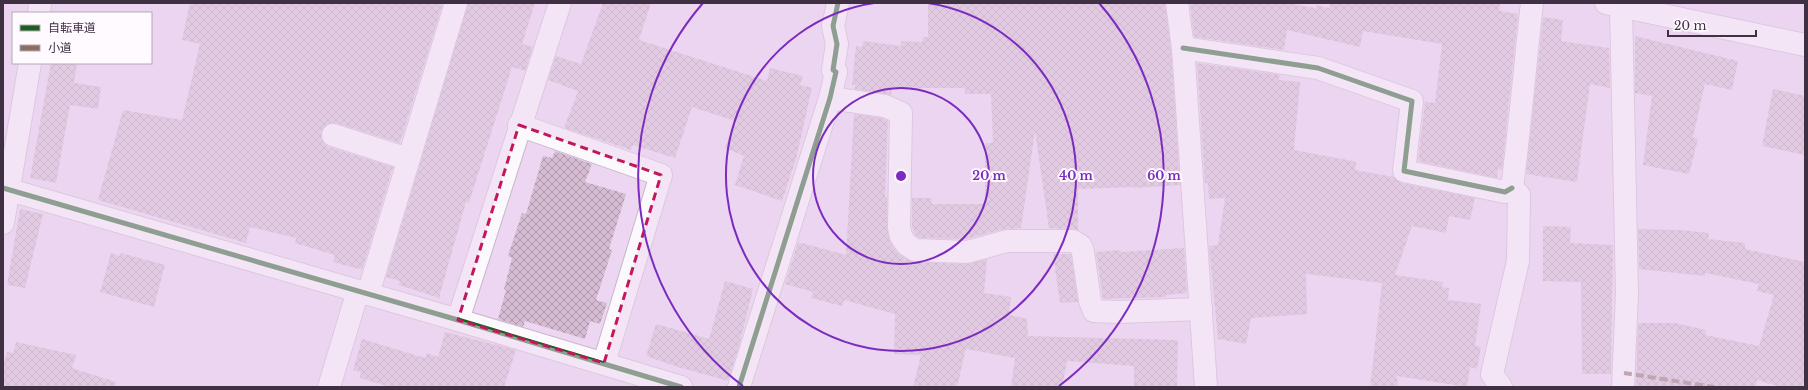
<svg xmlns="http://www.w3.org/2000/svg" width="1808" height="390" viewBox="0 0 1808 390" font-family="'Libre Baskerville','Noto Sans JP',serif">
<defs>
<pattern id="building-cross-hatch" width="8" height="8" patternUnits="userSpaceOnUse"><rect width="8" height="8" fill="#d5bcd2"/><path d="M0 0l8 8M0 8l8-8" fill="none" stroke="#ae99ac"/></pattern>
</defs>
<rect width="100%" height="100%" fill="#ecd6f1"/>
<g fill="url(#building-cross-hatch)">
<path d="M 190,3 L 443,3 L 400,143 L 336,123 L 331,123 L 325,126 L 321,132 L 321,137 L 324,143 L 329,147 L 393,167 L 362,270 L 333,262 L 335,255 L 295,243 L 296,238 L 250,227 L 246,243 L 98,200 L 123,110 L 182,120 L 200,44 L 182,40 Z"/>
<path d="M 468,3 L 535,3 L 522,44 L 533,47 L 525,71 L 512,67 L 469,203 L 466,202 L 439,298 L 399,285 L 400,281 L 386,277 Z"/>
<path d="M 603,3 L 651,3 L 639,40 L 767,81 L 770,68 L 803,76 L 800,85 L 812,88 L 796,159 L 782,201 L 735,185 L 744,156 L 725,148 L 735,121 L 692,107 L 675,158 L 633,145 L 631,150 L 564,128 L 578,91 L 548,80 L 556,56 L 581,64 Z"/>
<path d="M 928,3 L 1165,3 L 1171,49 L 1180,185 L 1134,188 L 1134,187 L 1078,189 L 1078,230 L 1049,228 L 1035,131 L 1021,228 L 1004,229 L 966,239 L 919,238 L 915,235 L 912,226 L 912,198 L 931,198 L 932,204 L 985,204 L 985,143 L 993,143 L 991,94 L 965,94 L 965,88 L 892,88 L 891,95 L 855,89 L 855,85 L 852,85 L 856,46 L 862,47 L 863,41 L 901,46 L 901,41 L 922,42 L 923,37 L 928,37 Z"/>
<path d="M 1190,3 L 1286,3 L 1316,8 L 1317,5 L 1329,8 L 1331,3 L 1500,3 L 1499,11 L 1518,14 L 1502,170 L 1498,169 L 1497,178 L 1418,161 L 1425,102 L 1435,103 L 1442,44 L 1363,31 L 1360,47 L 1287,30 L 1284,50 L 1194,37 Z"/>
<path d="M 1543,17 L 1563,20 L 1561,41 L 1609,48 L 1610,88 L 1590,84 L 1577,182 L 1526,174 Z"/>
<path d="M 1635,36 L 1738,61 L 1732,90 L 1705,84 L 1693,137 L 1698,139 L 1689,174 L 1643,165 L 1652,96 L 1635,93 Z"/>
<path d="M 51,63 L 77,63 L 74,83 L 101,87 L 98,109 L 70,105 L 56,183 L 30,178 Z"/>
<path d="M 1197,63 L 1280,75 L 1279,80 L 1300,82 L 1294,150 L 1353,161 L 1356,163 L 1355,170 L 1394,177 L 1401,183 L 1475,198 L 1470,220 L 1449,216 L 1446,233 L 1412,226 L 1395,275 L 1443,282 L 1442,287 L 1449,288 L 1448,300 L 1481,304 L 1475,346 L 1481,347 L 1477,369 L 1470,367 L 1467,387 L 1397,376 L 1398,387 L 1370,387 L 1382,283 L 1306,274 L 1307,314 L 1251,318 L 1246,344 L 1218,339 L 1209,246 L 1218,245 L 1225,198 L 1209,199 L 1208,183 L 1205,184 Z"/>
<path d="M 1773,89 L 1805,96 L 1805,155 L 1762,146 Z"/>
<path d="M 854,114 L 882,118 L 888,121 L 885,197 L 887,198 L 887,227 L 890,242 L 899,254 L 915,262 L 967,264 L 987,259 L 984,293 L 1011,297 L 1009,315 L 1027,319 L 1028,336 L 1178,340 L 1177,387 L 1134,387 L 1134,366 L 1067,361 L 1062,387 L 1011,387 L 1015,358 L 966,349 L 957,387 L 913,387 L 921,355 L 894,354 L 895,314 L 844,300 L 842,306 L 811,298 L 813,292 L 785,284 L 798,242 L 846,255 Z"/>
<path d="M 555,151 L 592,164 L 585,182 L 626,194 L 609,249 L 612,250 L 596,300 L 607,303 L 600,324 L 590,321 L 585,339 L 525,321 L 523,327 L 498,319 L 506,290 L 504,289 L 512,258 L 508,256 L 522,213 L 526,214 L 543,156 L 552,158 Z"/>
<path d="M 20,209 L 43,214 L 25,288 L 7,285 Z"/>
<path d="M 1543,226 L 1571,227 L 1570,243 L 1613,245 L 1611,374 L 1582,374 L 1581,282 L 1543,281 Z"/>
<path d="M 1638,229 L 1681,230 L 1709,233 L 1708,239 L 1745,243 L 1745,249 L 1805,262 L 1805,387 L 1781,387 L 1757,380 L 1756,387 L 1636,387 L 1638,323 L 1675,323 L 1706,330 L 1705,335 L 1759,346 L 1774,295 L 1757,291 L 1759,284 L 1705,273 L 1705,276 L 1639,269 Z"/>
<path d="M 1184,248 L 1187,293 L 1166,295 L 1166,297 L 1103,299 L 1096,252 L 1121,250 L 1121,252 Z"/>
<path d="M 111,253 L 120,256 L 121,253 L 165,265 L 154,307 L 100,292 Z"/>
<path d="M 1053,254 L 1071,254 L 1078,302 L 1060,303 Z"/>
<path d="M 725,281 L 753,289 L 739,346 L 728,381 L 678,367 L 646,356 L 656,324 L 709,339 Z"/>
<path d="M 445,332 L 516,350 L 504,387 L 390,387 L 360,378 L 361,372 L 353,370 L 362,339 L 425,358 L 427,353 L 438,357 Z"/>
<path d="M 16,342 L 76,355 L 72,368 L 116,382 L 115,387 L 3,387 L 3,366 L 7,352 L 13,353 Z"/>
</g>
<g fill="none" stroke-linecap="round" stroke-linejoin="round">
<g stroke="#c7b6cb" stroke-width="24">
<g id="minor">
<path d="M 1177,3 L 1183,48 L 1206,387"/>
<path d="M 1606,3 L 1805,45"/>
<path d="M 1621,6 L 1627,293 L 1623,387"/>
<path d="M 39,13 L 40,3"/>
<path d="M 1183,48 L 1318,68 L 1412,101 L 1404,171 L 1505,192 L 1512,188"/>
<path d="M 830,98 L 885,106 L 901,113 L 899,227 L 901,236 L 906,244 L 915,250 L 967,252 L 1007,241 L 1073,241 L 1081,246 L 1083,252 L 1090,301 L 1094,311 L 1118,312 L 1201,309"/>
<path d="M 519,125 L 661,175 L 604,363"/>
<path d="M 333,135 L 408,159"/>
<path d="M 3,188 L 458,320 L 681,387"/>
<path d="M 3,223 L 30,63"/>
<path d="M 368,294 L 456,3"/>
<path d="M 458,320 L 560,3"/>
<path d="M 329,387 L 358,291"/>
<path d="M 739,387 L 830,98 L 836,72 L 833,70 L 837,44 L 833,26 L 838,3"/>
<path d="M 1501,387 L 1492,374 L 1518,261 L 1519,195 L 1512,188 C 1520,126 1525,65 1532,3"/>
</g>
</g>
<use href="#minor" stroke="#fcf9fd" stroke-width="22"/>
<path stroke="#8d6e63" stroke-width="4" stroke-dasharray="8 4" stroke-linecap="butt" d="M 1624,373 L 1714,387"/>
<g stroke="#fefaff" stroke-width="8">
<g id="cycleway">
<path d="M 1183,48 L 1318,68 L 1412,101 L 1404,171 L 1505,192 L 1512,188"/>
<path d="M 3,188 L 458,320 L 681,387"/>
<path d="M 739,387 L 830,98 L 836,72 L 833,70 L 837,44 L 833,26 L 838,3"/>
</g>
</g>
<use href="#cycleway" stroke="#1b5e20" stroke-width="5"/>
</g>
<path d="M0 0H1808V390H0ZM 519,125 L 661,175 L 604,363 L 458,320 Z" fill="#ecd6f1" fill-opacity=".55" fill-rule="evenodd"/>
<path fill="none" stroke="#c2185b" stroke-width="3" stroke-dasharray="8 5" stroke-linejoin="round" d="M 519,125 L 661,175 L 604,363 L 458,320 Z"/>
<g fill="none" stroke="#7b2cbf" stroke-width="2">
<circle cx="901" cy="176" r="88"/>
<path d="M928 3A175 175 0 1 1 874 3"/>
<path d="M743 386A263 263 0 0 1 703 3M1099 3A263 263 0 0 1 1059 386"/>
</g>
<circle cx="901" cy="176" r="6" fill="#7b2cbf" stroke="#fefaff" stroke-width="2"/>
<g font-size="12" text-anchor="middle" font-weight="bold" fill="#7b2cbf" stroke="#fefaff" stroke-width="4" stroke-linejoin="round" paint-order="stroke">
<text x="989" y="180">20 m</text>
<text x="1076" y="180">40 m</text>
<text x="1164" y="180">60 m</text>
</g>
<rect width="1808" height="390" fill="none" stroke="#403044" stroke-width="8"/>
<rect x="12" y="12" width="140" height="52" fill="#fefaff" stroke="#b2a9b4"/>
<rect x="20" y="25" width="20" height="6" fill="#1b5e20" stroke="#b2a9b4"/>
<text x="48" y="32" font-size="12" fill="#403044">自転車道</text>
<rect x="20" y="45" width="20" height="6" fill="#8d6e63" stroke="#b2a9b4"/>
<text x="48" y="52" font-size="12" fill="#403044">小道</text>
<path d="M1668 30v6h88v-6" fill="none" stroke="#403044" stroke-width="2"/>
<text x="1674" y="30" font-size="12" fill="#403044" stroke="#fefaff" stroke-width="3" paint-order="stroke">20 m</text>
</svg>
